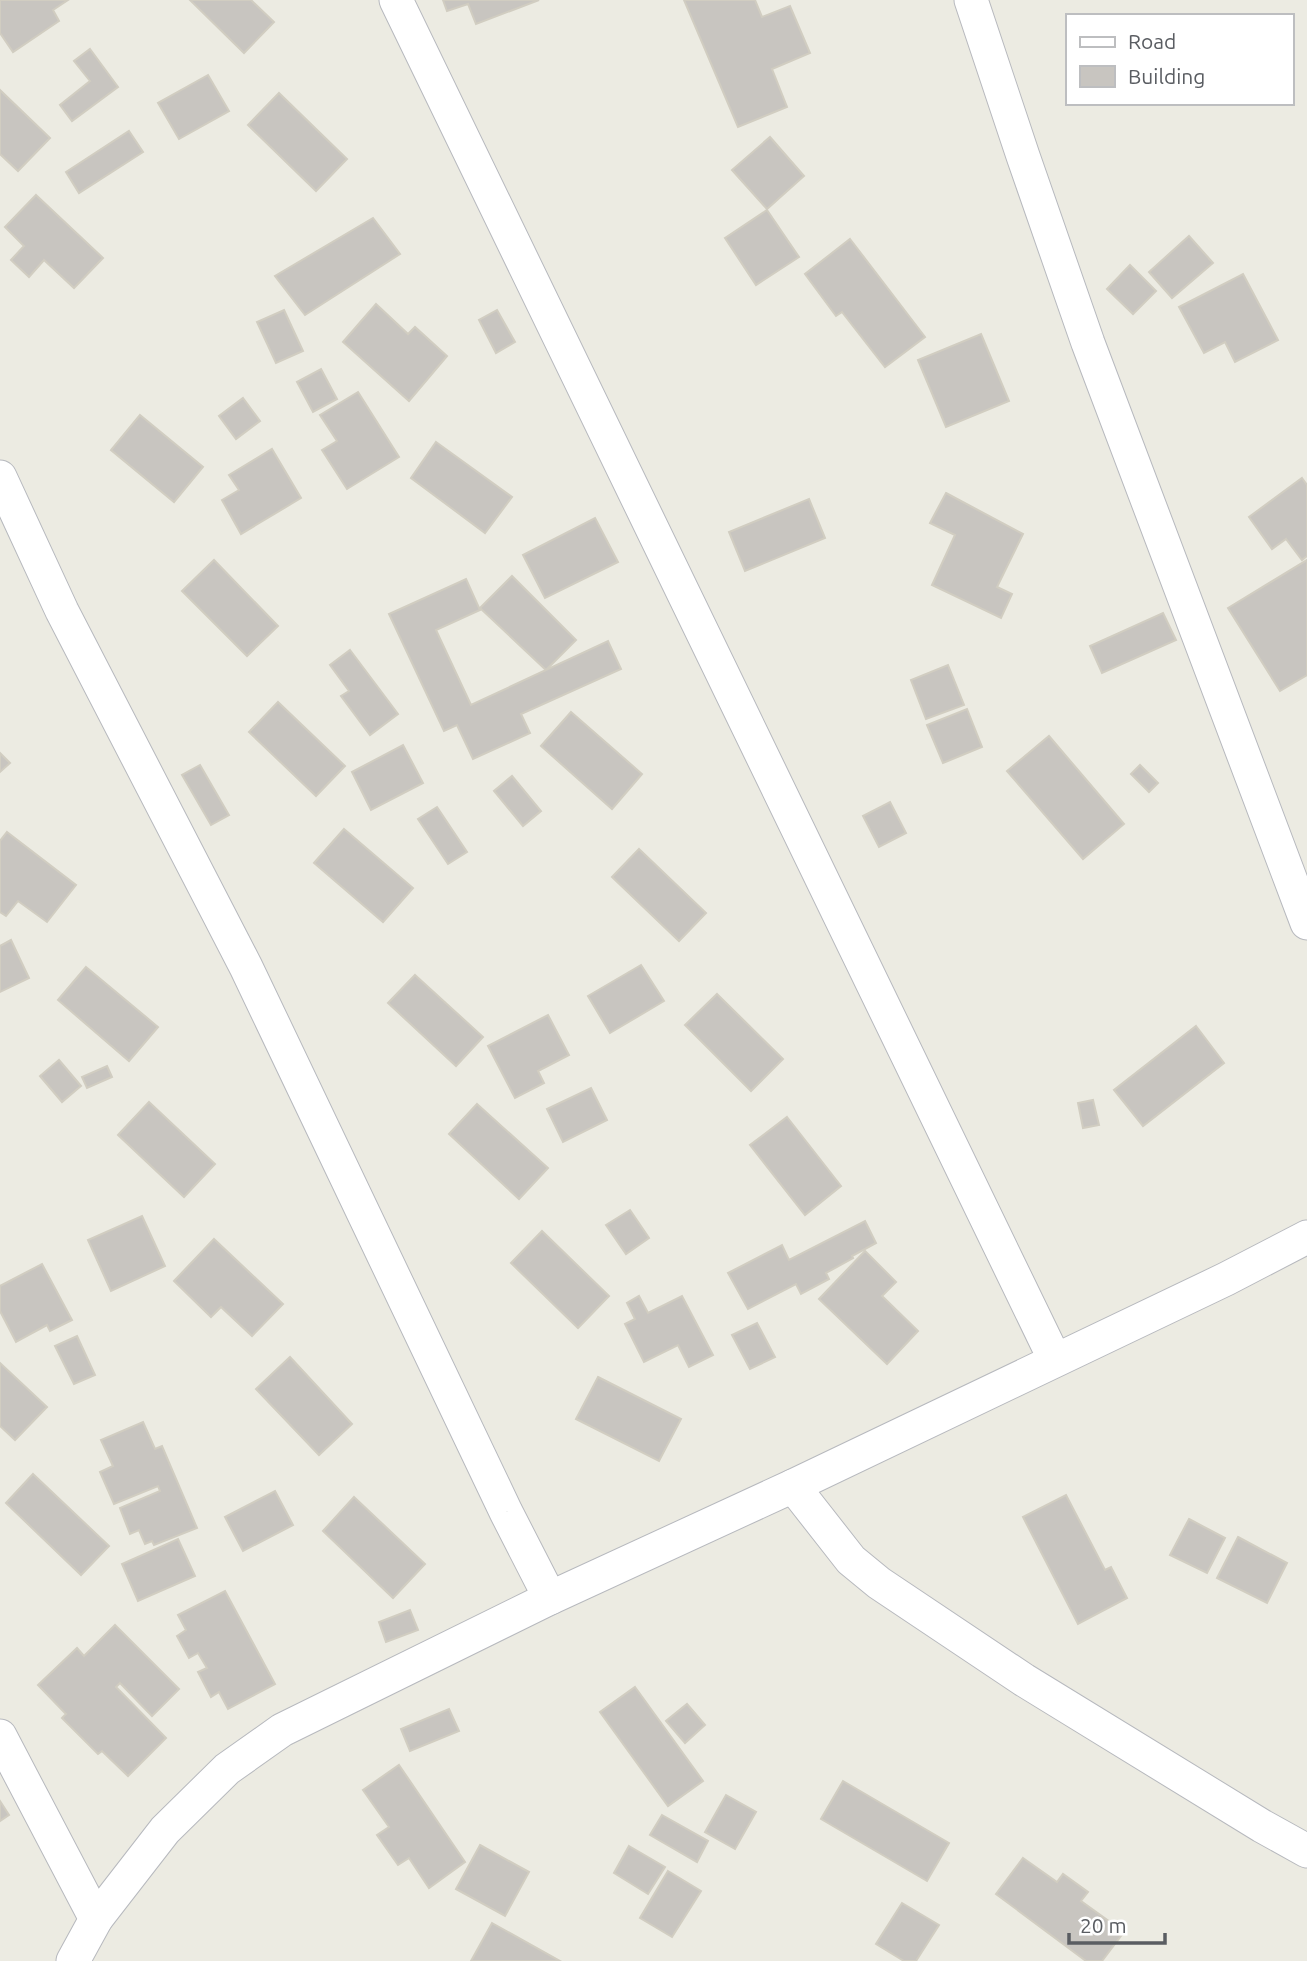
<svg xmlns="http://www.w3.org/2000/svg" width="1307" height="1961" viewBox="0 0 1307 1961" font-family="Ubuntu,sans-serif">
<rect width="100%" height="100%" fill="#ecebe2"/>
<g fill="#c8c5c0" stroke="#d1cdc1" stroke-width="2">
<path d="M 0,0 L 68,0 L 53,10 L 59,21 L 13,52 L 0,33 Z"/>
<path d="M 190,0 L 251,0 L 274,22 L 244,53 Z"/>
<path d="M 443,0 L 539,0 L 476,24 L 468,4 L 447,11 Z"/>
<path d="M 684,0 L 755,0 L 762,17 L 790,6 L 810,53 L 772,69 L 787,107 L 738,127 Z"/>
<path d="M 90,49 L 118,87 L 72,121 L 60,105 L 90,81 L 74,61 Z"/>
<path d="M 208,75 L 229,111 L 179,139 L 158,103 Z"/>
<path d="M 0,90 L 50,138 L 18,171 L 0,154 Z"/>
<path d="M 279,93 L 347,159 L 316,191 L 248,125 Z"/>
<path d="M 129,131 L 143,152 L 79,193 L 66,172 Z"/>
<path d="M 770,137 L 804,176 L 767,209 L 732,170 Z"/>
<path d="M 36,195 L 103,258 L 74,288 L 44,260 L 29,277 L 11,260 L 24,246 L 5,227 Z"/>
<path d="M 767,210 L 799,257 L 756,285 L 725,238 Z"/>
<path d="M 373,218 L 400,254 L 305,315 L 275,276 Z"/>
<path d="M 1189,236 L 1213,263 L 1172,298 L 1149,272 Z"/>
<path d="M 850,239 L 925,337 L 885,367 L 842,312 L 836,316 L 805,274 Z"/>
<path d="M 1130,265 L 1156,291 L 1133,314 L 1107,289 Z"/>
<path d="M 1243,274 L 1278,340 L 1235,362 L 1225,342 L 1204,353 L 1179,307 Z"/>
<path d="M 376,304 L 408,334 L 415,327 L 447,356 L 409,401 L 343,342 Z"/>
<path d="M 284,310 L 303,351 L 276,363 L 257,322 Z"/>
<path d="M 497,310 L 515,342 L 496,353 L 479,320 Z"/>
<path d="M 981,334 L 1009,401 L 946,427 L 918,360 Z"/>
<path d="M 321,369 L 337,399 L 313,412 L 297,382 Z"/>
<path d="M 358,392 L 399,457 L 347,489 L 322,450 L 337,441 L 320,415 Z"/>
<path d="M 243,398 L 260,421 L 236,439 L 219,416 Z"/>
<path d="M 140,415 L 203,467 L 174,502 L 111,450 Z"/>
<path d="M 436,442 L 512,497 L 485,533 L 411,478 Z"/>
<path d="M 272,449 L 301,498 L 241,534 L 222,500 L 239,490 L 229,475 Z"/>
<path d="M 1302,478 L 1307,485 L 1307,556 L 1302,560 L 1286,539 L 1272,549 L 1249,517 Z"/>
<path d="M 946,493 L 1023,534 L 997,587 L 1012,594 L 1001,618 L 932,585 L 955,535 L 930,523 Z"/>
<path d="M 809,499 L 825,538 L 745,571 L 729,532 Z"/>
<path d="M 595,518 L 618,562 L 545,598 L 523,555 Z"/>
<path d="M 214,560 L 278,626 L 247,656 L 182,591 Z"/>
<path d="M 1307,560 L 1307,675 L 1280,691 L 1228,608 Z"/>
<path d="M 512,576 L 576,640 L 546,670 L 480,608 Z"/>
<path d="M 466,579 L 480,610 L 436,630 L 471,705 L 608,641 L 621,669 L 521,714 L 530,733 L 473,759 L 457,725 L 444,731 L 389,614 Z"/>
<path d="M 1163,613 L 1176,640 L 1102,673 L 1090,646 Z"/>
<path d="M 350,650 L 398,714 L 370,735 L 341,696 L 349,691 L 330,665 Z"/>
<path d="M 948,665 L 964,705 L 926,719 L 911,680 Z"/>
<path d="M 278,702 L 345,766 L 316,796 L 249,732 Z"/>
<path d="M 967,709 L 982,747 L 943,763 L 927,725 Z"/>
<path d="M 571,712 L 642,774 L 612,809 L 541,746 Z"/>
<path d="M 1049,736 L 1124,824 L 1083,859 L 1007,771 Z"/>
<path d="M 403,745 L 423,783 L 371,810 L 352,772 Z"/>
<path d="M 0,753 L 10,763 L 0,772 Z"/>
<path d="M 200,765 L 229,815 L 211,825 L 182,775 Z"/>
<path d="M 1140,765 L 1158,783 L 1149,792 L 1131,774 Z"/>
<path d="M 512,776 L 541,811 L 523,826 L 494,791 Z"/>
<path d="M 890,802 L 906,833 L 879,847 L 863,816 Z"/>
<path d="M 437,807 L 467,852 L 448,864 L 418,819 Z"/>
<path d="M 344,829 L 413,888 L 383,922 L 314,863 Z"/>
<path d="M 7,832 L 76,885 L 47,922 L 18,901 L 6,916 L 0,912 L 0,841 Z"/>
<path d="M 639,849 L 706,913 L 679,941 L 612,877 Z"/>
<path d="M 11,940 L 29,978 L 0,992 L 0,946 Z"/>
<path d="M 641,965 L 664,1001 L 610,1033 L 588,996 Z"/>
<path d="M 86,967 L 158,1027 L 129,1061 L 58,1000 Z"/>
<path d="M 415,975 L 483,1037 L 456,1066 L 388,1003 Z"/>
<path d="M 717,994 L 783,1059 L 751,1091 L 685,1025 Z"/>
<path d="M 548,1015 L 569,1055 L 538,1071 L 544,1083 L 515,1098 L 488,1046 Z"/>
<path d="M 1196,1026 L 1224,1063 L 1143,1126 L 1114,1090 Z"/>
<path d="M 59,1060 L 81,1086 L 62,1102 L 40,1076 Z"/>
<path d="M 107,1066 L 112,1077 L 87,1088 L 82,1077 Z"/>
<path d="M 591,1088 L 607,1120 L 563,1142 L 547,1109 Z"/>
<path d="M 1093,1100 L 1099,1125 L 1083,1128 L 1078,1103 Z"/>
<path d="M 149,1102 L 215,1164 L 184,1197 L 118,1135 Z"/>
<path d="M 477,1104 L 548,1168 L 519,1199 L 449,1134 Z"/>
<path d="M 787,1117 L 841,1186 L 805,1215 L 750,1145 Z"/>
<path d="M 630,1210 L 649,1238 L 626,1254 L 606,1225 Z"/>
<path d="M 142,1216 L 165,1266 L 111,1291 L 88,1240 Z"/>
<path d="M 865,1221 L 876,1243 L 852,1256 L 853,1258 L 826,1273 L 829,1279 L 801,1294 L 796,1284 L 748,1309 L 728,1273 L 782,1245 L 789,1260 Z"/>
<path d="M 542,1231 L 609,1296 L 578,1328 L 511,1263 Z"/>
<path d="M 214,1239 L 283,1304 L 252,1336 L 221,1307 L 211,1317 L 174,1281 Z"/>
<path d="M 865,1251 L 896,1282 L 882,1296 L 918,1331 L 887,1364 L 819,1299 Z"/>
<path d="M 42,1264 L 72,1320 L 50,1331 L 47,1325 L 16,1342 L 0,1311 L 0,1286 Z"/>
<path d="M 639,1296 L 648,1313 L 682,1296 L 713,1355 L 689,1367 L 678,1345 L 644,1362 L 625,1324 L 635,1319 L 627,1303 Z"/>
<path d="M 757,1323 L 775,1357 L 750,1369 L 732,1335 Z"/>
<path d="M 77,1336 L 95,1375 L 74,1384 L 55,1346 Z"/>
<path d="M 290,1357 L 352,1424 L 319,1455 L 256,1389 Z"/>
<path d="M 0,1363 L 47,1407 L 15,1440 L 0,1426 Z"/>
<path d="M 598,1377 L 681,1419 L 659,1461 L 576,1419 Z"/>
<path d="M 143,1422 L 155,1449 L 162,1446 L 197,1528 L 154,1545 L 152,1541 L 145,1544 L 139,1530 L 130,1534 L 120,1508 L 160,1491 L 158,1486 L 114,1504 L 100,1472 L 113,1466 L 101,1440 Z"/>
<path d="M 33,1474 L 109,1546 L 81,1575 L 6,1503 Z"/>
<path d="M 275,1491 L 293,1525 L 243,1551 L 225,1517 Z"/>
<path d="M 1066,1495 L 1105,1570 L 1111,1567 L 1127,1598 L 1078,1624 L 1023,1517 Z"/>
<path d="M 354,1497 L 425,1564 L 393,1598 L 323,1531 Z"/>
<path d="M 1189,1519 L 1225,1538 L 1207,1573 L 1170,1555 Z"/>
<path d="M 1238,1537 L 1287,1563 L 1267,1603 L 1217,1578 Z"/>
<path d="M 178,1539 L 195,1576 L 138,1601 L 122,1564 Z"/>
<path d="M 225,1591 L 275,1684 L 228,1709 L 219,1692 L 211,1697 L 198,1672 L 207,1668 L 198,1653 L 189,1658 L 177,1636 L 186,1630 L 178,1615 Z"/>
<path d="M 410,1610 L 418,1630 L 386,1642 L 379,1622 Z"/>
<path d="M 115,1625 L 179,1689 L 152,1716 L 120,1683 L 116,1687 L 166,1738 L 128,1776 L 102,1751 L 98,1754 L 62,1718 L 66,1714 L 38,1685 L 77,1648 L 84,1656 Z"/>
<path d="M 635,1687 L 703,1781 L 668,1806 L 600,1712 Z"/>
<path d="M 687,1704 L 705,1725 L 685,1743 L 666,1721 Z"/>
<path d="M 449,1709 L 459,1731 L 410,1751 L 401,1729 Z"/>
<path d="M 399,1765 L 465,1862 L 429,1888 L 409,1858 L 398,1865 L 377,1835 L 389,1827 L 363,1790 Z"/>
<path d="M 843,1781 L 949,1843 L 927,1881 L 821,1819 Z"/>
<path d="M 726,1795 L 756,1812 L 735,1849 L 705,1832 Z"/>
<path d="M 0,1801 L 9,1815 L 0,1821 Z"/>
<path d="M 662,1815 L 708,1841 L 697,1862 L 650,1835 Z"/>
<path d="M 480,1845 L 529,1872 L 505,1916 L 456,1889 Z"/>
<path d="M 629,1846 L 665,1867 L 648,1894 L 614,1873 Z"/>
<path d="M 1023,1858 L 1057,1882 L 1063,1874 L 1088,1892 L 1081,1901 L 1124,1932 L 1102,1961 L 1086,1961 L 996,1894 Z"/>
<path d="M 668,1871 L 701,1891 L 672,1937 L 640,1918 Z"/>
<path d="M 902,1903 L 939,1925 L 916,1961 L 904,1961 L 876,1944 Z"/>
<path d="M 492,1923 L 560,1961 L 471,1961 Z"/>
</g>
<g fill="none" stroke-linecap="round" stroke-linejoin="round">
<g stroke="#b7b9be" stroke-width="35">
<g id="minor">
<path d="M 396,0 L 1055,1360"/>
<path d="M 971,0 L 1023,156 L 1088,343 L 1307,923"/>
<path d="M 0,477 L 62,611 L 246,967 L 506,1512 L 550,1598"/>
<path d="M 793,1486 L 851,1560 L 879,1583 L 1024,1680 L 1262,1826 L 1307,1851"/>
<path d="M 0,1736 L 96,1919"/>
<path d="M 73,1961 L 96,1919 L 165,1830 L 227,1769 L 282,1730 L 550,1598 L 793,1486 L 1226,1279 L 1307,1237"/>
</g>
</g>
<use href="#minor" stroke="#fff" stroke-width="33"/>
</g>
<rect x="1066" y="14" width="228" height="91" fill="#ffffff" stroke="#bdbec0" stroke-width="2"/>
<rect x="1080" y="37" width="35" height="10" fill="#ffffff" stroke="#bdbec0" stroke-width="2"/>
<text x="1128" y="49" font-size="21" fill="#5a5d62">Road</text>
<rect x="1080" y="66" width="35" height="21" fill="#c8c5c0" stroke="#bdbec0" stroke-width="2"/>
<text x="1128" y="84" font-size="21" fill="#5a5d62">Building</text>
<path d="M1069 1933v10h96v-10" fill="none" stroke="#5a5d62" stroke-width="3.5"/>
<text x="1080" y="1933" font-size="21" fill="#5a5d62" stroke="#ffffff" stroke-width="5" paint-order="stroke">20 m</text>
</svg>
